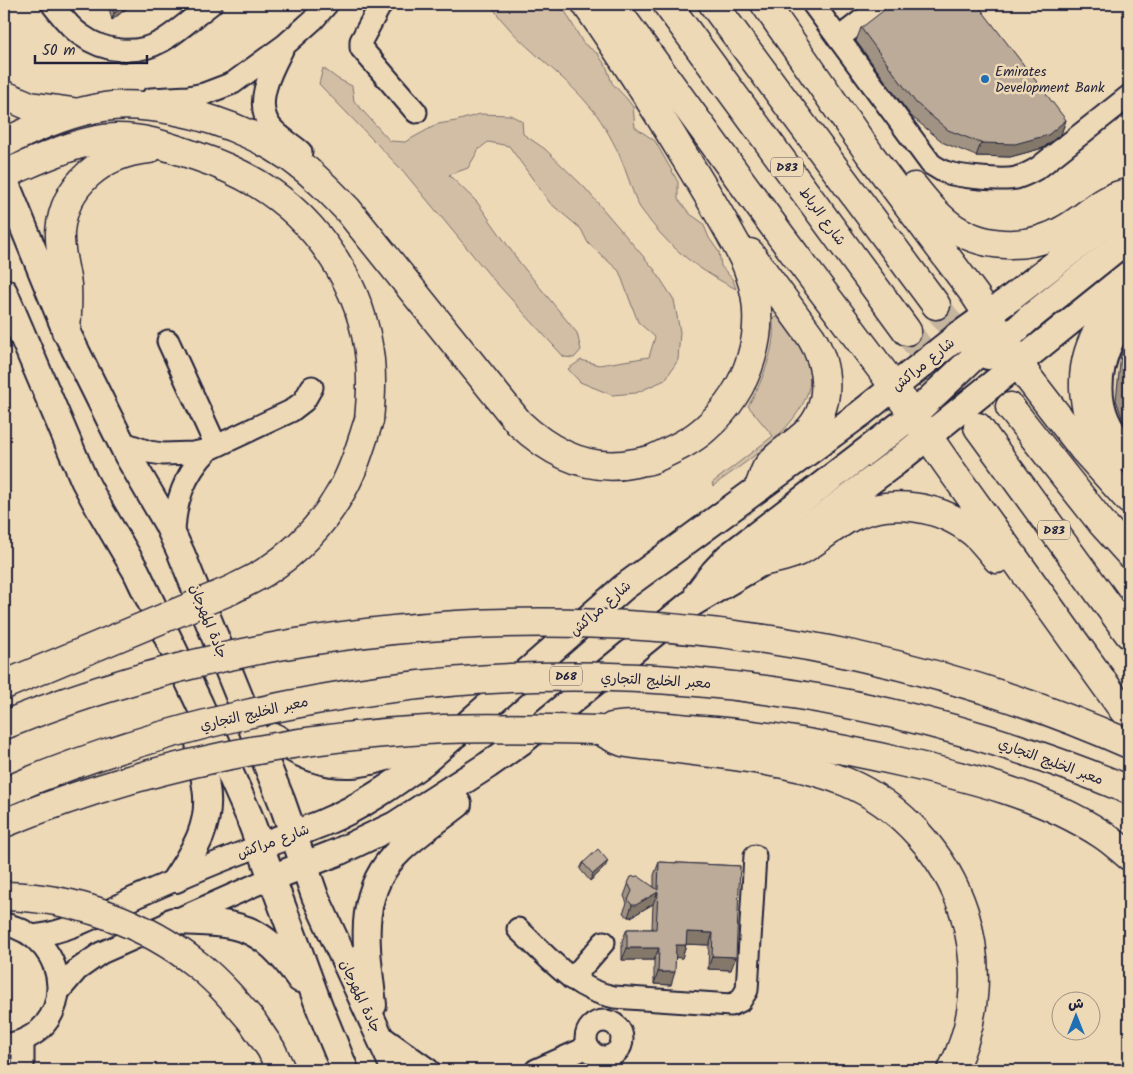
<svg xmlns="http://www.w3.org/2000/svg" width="1133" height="1074" viewBox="0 0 1133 1074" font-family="Kalam,'Playpen Sans Arabic',sans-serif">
<rect width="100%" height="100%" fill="#eed9b7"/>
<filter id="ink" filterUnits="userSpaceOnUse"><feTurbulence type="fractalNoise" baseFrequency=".02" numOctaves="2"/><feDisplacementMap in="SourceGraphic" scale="10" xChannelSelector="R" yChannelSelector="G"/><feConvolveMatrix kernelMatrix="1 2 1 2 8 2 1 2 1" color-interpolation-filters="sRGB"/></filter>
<g filter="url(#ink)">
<g fill="#d1bea5" stroke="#7a7070">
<path d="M 490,4 L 545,4 L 565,11 L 583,43 L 598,54 L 607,68 L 612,83 L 627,99 L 633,107 L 635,127 L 655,141 L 678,182 L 678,199 L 690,214 L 703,223 L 709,238 L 719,252 L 721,266 L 733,280 L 736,289 C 702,272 673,251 650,221 C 646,215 640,209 637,202 C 631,188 627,173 621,159 C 616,146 602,121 593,110 C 562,71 517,46 490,4 Z"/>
<path d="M 323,68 L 338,79 L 352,86 L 354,101 L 390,141 L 405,142 L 438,124 L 456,121 L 480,114 L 510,115 L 522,121 L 523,134 L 545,149 L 585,188 L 654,269 L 674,300 L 680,332 L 678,360 L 665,380 L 636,393 L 612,395 L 580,382 L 568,369 L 581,360 L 599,365 L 649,357 L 655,337 L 638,322 L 619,271 L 588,243 L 581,229 L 550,203 L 509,146 L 488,142 L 479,149 L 468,168 L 449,175 L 477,202 L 520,263 L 577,333 L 581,350 L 574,358 L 564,357 L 491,277 L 403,171 L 319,84 Z"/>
<path d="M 779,315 C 786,326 801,344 806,356 C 829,412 750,458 713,486 L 712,483 L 773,436 L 748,406 C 759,388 768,366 772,345 C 774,336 773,326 773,318 Z"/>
</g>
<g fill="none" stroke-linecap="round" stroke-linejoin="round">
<g stroke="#c5b49e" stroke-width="28" stroke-dasharray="28 14" stroke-linecap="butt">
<path d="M 936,305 L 1010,407"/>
<path d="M 907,331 L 977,426"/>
</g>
<g stroke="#22223b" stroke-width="25">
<g id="minor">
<path d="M 52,4 C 61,15 69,27 81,35 C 104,52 136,56 162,41 C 179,31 195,16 211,4"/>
<path d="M 381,4 L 361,41 L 361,48 L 416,112"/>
<path d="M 813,4 L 931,164 C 936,167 940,170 945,172 C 959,177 1002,181 1016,178 C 1024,176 1031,172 1038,168 L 1129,96"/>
<path d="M 839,38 L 883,4"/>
<path d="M 282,50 C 271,71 253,104 271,127 C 279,137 292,144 301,152"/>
<path d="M 151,99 L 188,97 L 204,94 L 233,83 L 285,45 L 313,20 L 327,4"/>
<path d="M 1129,320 C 1104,344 1095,387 1108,418 C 1113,431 1121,441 1129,451"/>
<path d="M 168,341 L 216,446"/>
<path d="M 121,442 L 149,452 L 163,454 L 193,453 L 208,450 L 291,411 L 304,401 L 312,387"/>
<path d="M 174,537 C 174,503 184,475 208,450"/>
<path d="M 4,924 C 74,939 78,1035 4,1045"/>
<path d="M 518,929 C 547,956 574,990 614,997 L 731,1005 L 740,1001 L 747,990 L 755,856"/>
<path d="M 33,936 C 70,932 103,913 136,897 C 177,879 218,861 260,846"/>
<path d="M 572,979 L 604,942"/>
<path d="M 59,991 L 77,970 L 101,953 L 271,878"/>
<circle cx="604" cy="1039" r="18"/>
<path d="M 377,1033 L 429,1070"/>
<path d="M 23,1070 L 23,1041"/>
<path d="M 536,1070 L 588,1047"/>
</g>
</g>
<g stroke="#22223b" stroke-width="30">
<g id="major">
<path d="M 4,179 L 66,331 L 128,456 L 167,523 L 181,553 L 282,802 L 315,896 L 395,1070"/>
<path d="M 4,292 L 84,480 L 99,508 L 136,571 L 199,703 L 249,816 L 319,1006 L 345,1070"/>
<path d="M 988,356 L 1028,319 L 1129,238"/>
<path d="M 698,593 L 714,572 L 728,557 L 913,415 L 975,356 L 980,346 L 987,320"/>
<path d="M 275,737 C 340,786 384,759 448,731"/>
<path d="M 260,846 C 281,838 304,831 325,822 C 361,807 393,785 424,762 L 624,587 L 860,414 L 958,336 L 1011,298 L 1129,206"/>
<path d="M 271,878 L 338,852 L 395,825 L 488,765 L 522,741 L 689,605 L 762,562 L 896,462 L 1129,274"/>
<path d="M 176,879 C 195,850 212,824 206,787 C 204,772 200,757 199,741"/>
<path d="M 173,921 C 238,923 261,923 300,979"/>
<path d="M 373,1005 C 367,950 354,893 400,850 C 418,833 439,819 458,804"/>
</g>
</g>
<g stroke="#22223b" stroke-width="31">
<g id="highway">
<path d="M 612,4 L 781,236 L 884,373 L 947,464 L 1129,718"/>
<path d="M 667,4 L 907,331"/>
<path d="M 713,4 L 936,305"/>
<path d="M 765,4 L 869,153 L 975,295 L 1030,380 L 1084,450 L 1129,500"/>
<path d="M 4,95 L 30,106 L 73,112"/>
<path d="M 4,143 C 35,127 69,112 104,107 C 126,103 150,106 172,110 C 226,120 281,144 321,183 C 330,191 339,201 348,210 L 519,423 C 551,453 590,473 635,463 C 643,461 651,461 657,457 C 674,449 692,441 706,428 C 749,390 769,330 750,275 C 746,261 739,249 732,237 C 718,211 702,185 686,159 C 654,106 621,54 586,4"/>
<path d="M 4,174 C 37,161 79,139 115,138 C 144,137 169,147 196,156 C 217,163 238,172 258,184 C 319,221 363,288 370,360 C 372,380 371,400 369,420"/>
<path d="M 914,187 C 926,202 938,217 954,228 C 988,250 1033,249 1067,228 C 1087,216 1105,196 1129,193"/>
<path d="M 750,253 L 811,337 C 829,366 833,407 806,433 C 795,444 774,456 766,469 C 763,475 762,481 759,487"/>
<path d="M 66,331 C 67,316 68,301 67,285 C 65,268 59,251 60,232 C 64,184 103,153 149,149"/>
<path d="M 958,336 L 991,342 L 1012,357"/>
<path d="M 1010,407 L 1101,522 L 1129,553"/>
<path d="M 978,427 L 1129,634"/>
<path d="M 1111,461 C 1081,419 1073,369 1102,324 C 1110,311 1120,302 1129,291"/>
<path d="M 762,562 C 776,558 790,557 803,549 C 819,540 834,526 851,517 C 890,498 940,505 974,533 C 983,541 990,550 997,559"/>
<path d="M 612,727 C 641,722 673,728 703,730 C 770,735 835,747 901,762 C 971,778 1042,795 1103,835 C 1112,841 1121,849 1129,856"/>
<path d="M 599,730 C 606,734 614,739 623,742 C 632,744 643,745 653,746 C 673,748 693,751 713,753 C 757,759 804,765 846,782 C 901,805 946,856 964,912 C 980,965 977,1021 952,1070"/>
<path d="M 252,1021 L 271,1049 L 281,1070"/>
</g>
</g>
<use href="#minor" stroke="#eed9b7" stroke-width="21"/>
<use href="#major" stroke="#eed9b7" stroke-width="26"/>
<use href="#highway" stroke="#eed9b7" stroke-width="28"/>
<g stroke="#22223b" stroke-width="31" stroke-linecap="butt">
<g id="highway-bridge">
<path d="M 4,685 L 231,590 C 242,584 254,579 265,572 C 296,552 323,524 341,492 C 354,470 361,444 369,420"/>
<path d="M 4,725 C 359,582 779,589 1129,744"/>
<path d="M 4,792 C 82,758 164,733 247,714 C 547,645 845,672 1129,790"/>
<path d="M 4,823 C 143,767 293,736 443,729 C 495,727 547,729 599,730"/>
<path d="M 4,896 C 74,897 144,922 199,966 C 219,982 235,1001 252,1021"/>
</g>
</g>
<use href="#highway-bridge" stroke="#eed9b7" stroke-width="28"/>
</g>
<g fill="#a19383" stroke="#22223b">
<path d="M 108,4 L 132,4 L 112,20 Z"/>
<path d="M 861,28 L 1066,120 L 1061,134 L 1043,148 L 1010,157 L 976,156 L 944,143 L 911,116 L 856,41 Z"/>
<path d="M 1129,332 L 1129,429 L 1124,423 L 1116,400 L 1121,354 Z"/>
<path d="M 659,862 L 740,866 L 731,970 L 708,969 L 709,945 L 686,944 L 682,958 L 676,957 L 671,985 L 654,984 L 654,960 L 622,960 L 622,941 L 627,929 L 652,929 L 653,904 L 631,917 L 628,917 L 623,913 L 627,903 L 624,896 L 631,877 L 654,887 L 654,875 Z"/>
<path d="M 583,863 L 605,867 L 590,881 L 580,869 Z"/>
</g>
<g fill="#83786a" stroke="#22223b">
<path d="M 126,4 L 132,4 L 112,20 L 114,13 Z"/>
<path d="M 1066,120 L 1061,134 L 1043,148 L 1010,157 L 976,156 L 981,143 Z"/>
<path d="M 608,861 L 605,867 L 590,881 L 593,874 Z"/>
<path d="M 658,892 L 653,904 L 631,917 L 628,917 L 632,905 Z"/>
<path d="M 687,932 L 713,933 L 709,945 L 682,944 Z"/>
<path d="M 676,945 L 686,945 L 682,958 L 671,957 Z"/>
<path d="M 627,948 L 659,948 L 654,960 L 622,960 Z"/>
<path d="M 712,956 L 736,957 L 731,970 L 708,969 Z"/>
<path d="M 658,972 L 675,972 L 671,985 L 654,984 Z"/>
</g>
<g fill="#bbab98" stroke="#22223b">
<path d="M 112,4 L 126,4 L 114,13 Z"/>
<path d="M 892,4 L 977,4 L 1066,120 L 1048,135 L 1015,144 L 981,143 L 948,130 L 916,103 L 861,28 Z"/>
<path d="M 1129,332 L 1129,394 L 1124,379 Z"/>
<path d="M 598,849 L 608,861 L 593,874 L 583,863 Z"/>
<path d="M 659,862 L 740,866 L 736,957 L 712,956 L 713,933 L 687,932 L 686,945 L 676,945 L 675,972 L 658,972 L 659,948 L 627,948 L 627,929 L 656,929 L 658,892 L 636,905 L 632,905 L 628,900 L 632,891 L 628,883 L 631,877 L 638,876 L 658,890 Z"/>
</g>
</g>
<circle fill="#1f6fb2" stroke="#eed9b7" stroke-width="2" cx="985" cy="79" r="5"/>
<g text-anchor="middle" stroke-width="5" stroke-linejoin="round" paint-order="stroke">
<g fill="#eed9b7" stroke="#5f5960" stroke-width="1">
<rect x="771" y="157.5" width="32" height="19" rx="4"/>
<rect x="1038" y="520.5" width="32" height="19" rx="4"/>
<rect x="550" y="666.5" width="32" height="19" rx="4"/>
</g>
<g font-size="12" font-weight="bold" fill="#22223b">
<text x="787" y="171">D83</text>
<text x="1054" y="534">D83</text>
<text x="566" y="680">D68</text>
</g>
<g font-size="14" fill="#22223b" stroke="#eed9b7" text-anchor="start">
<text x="995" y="76">Emirates<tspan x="995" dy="16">Development Bank</tspan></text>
</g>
<g font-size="14" fill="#22223b" stroke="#eed9b7">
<text transform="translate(823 216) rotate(54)" y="5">شارع الرباط</text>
<text transform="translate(923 364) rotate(-39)" y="5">شارع مراكش</text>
<text transform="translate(600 608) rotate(-41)" y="5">شارع مراكش</text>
<text transform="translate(209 621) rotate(68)" y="5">جادة المهرجان</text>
<text transform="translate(656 680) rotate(3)" y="5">معبر الخليج التجاري</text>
<text transform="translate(254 713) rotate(-13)" y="5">معبر الخليج التجاري</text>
<text transform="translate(1051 761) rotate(20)" y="5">معبر الخليج التجاري</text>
<text transform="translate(273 841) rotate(-20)" y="5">شارع مراكش</text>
<text transform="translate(361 996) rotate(65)" y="5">جادة المهرجان</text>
</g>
</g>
<rect width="1133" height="1074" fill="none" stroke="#eed9b7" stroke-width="20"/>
<rect x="10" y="10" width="1113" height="1054" fill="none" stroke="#22223b" stroke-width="2" filter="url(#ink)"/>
<g transform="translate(1076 1016)"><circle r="24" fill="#eed9b7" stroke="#9c9085"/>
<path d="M0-4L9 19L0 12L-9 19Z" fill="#1f6fb2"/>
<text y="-8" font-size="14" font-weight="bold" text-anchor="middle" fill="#22223b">ش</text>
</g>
<path d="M35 55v8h112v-8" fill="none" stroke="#22223b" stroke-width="2.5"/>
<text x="42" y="55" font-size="15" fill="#22223b" stroke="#eed9b7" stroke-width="4" paint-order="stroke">50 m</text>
</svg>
